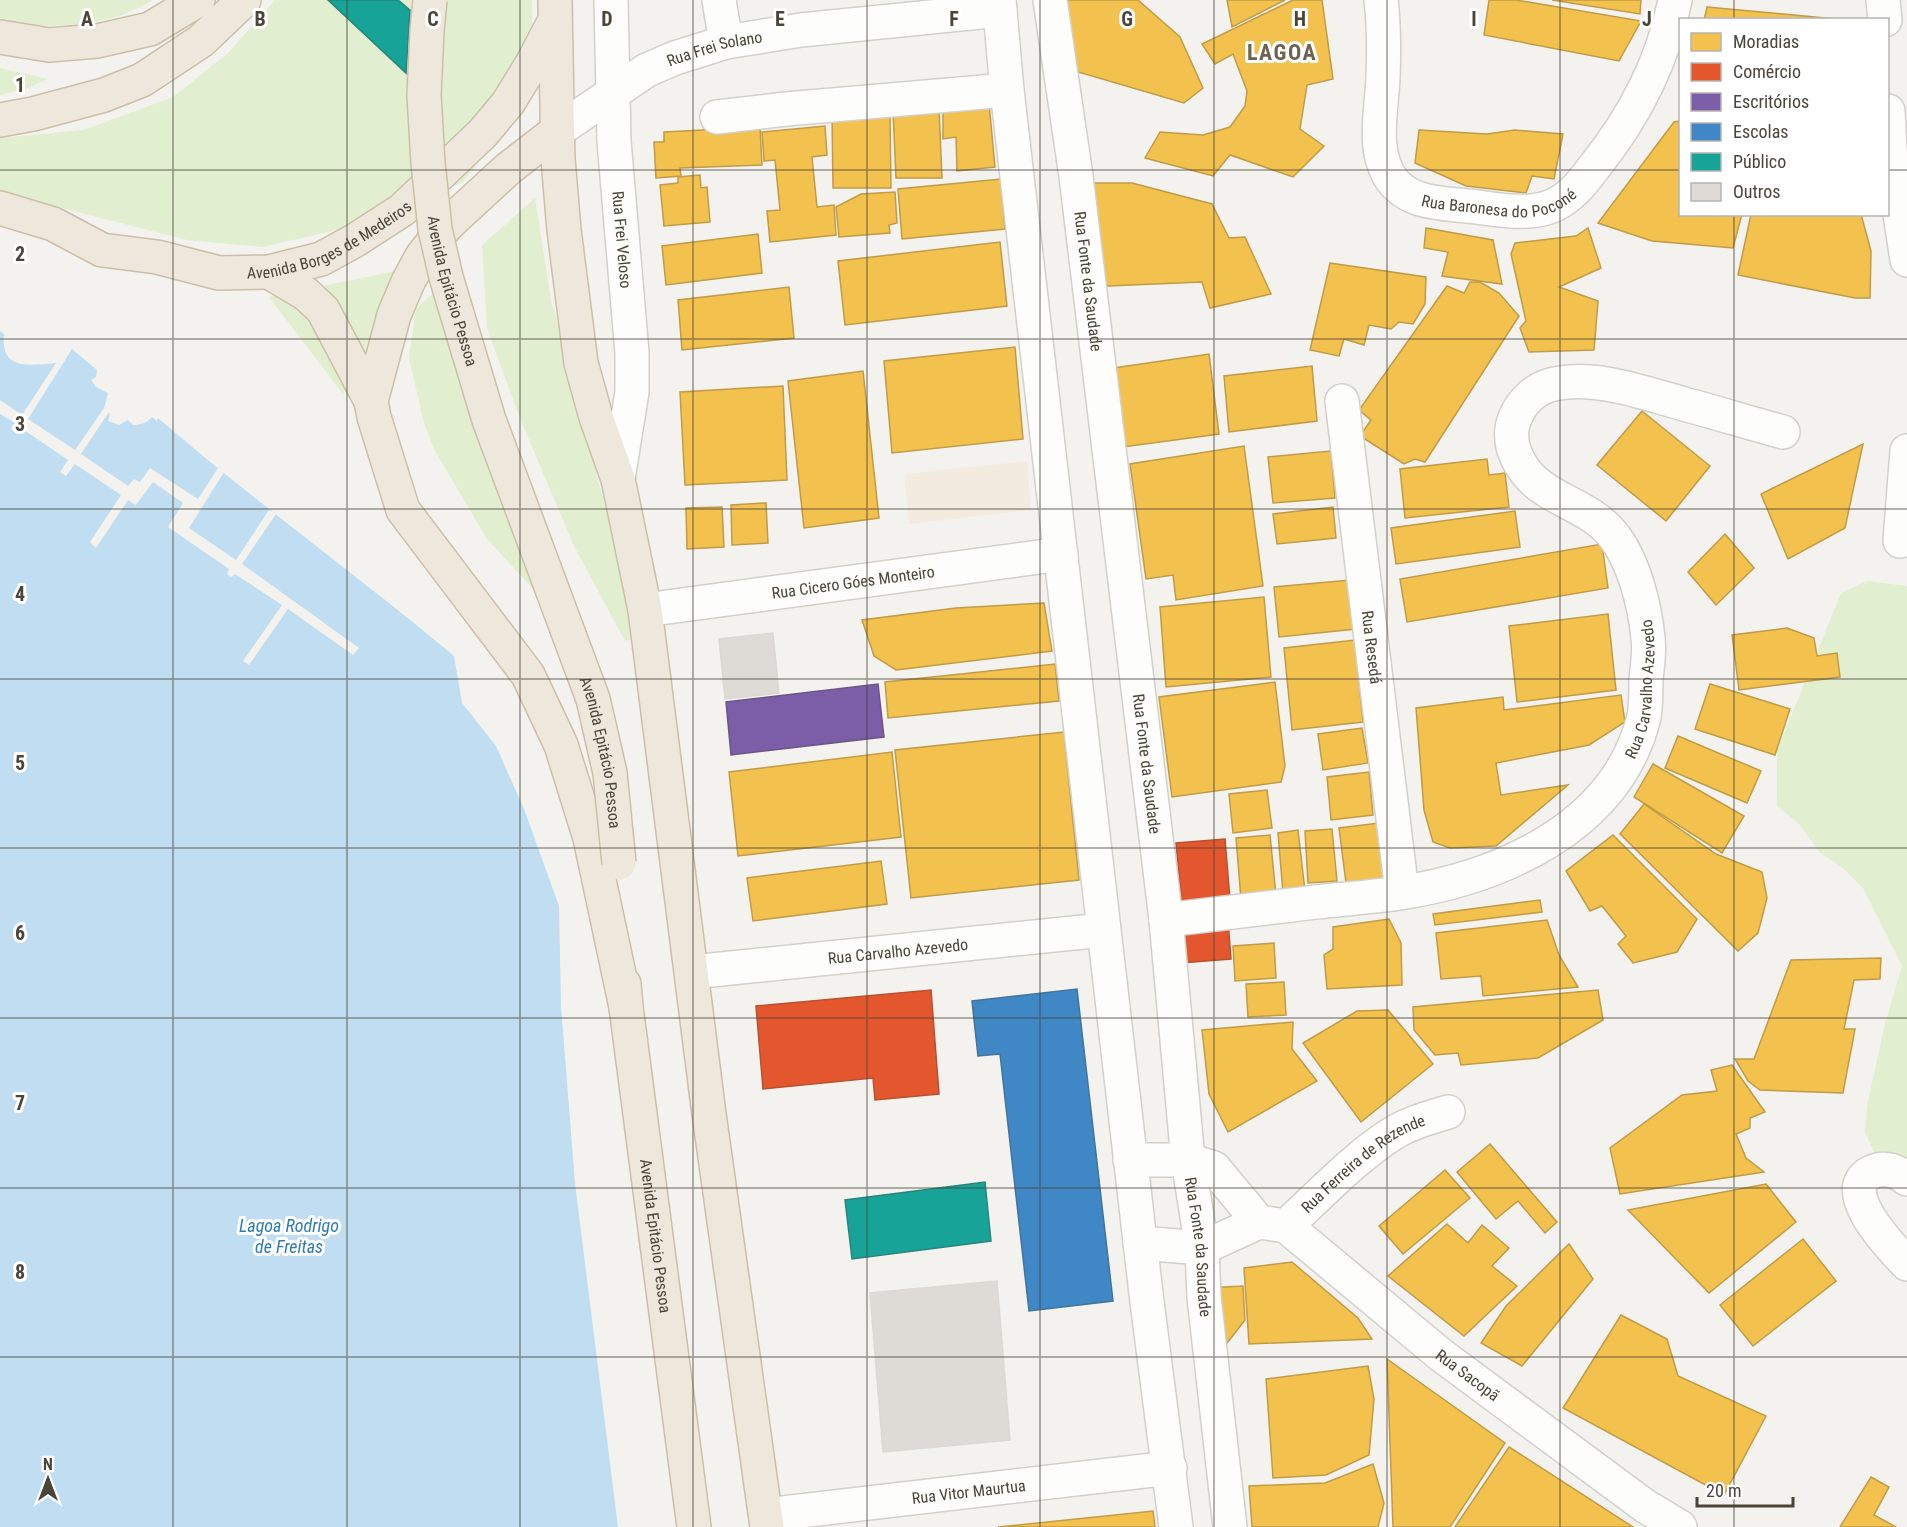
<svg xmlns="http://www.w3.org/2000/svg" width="1907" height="1527" viewBox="0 0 1907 1527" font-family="'Roboto Condensed',sans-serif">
<rect width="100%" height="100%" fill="#f4f2ee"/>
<path fill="#f3ebdf" d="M 1027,461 L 1031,510 L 909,524 L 904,474 Z"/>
<g fill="#e1eecf">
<path d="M 0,0 L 153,0 C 107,29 53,27 0,24 Z"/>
<path d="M 275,0 L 532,0 L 533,60 L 512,119 L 462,183 L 358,225 L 263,247 L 187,240 L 0,192 L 0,138 L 84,130 L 173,97 L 228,53 Z"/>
<path d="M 0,68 L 48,79 L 28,88 L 0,95 Z"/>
<path d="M 535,198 L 551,300 L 639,637 L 625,641 L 574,546 L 519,416 L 487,328 L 482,245 Z"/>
<path d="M 396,271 L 377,323 L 343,394 L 269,297 Z"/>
<path d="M 437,290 L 477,436 L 514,521 L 572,631 L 487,539 L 435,451 L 424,423 L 409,358 L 416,308 Z"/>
<path d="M 1868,581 L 1907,586 L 1907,1189 L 1878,1159 L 1865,1133 L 1867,1106 L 1885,1024 L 1902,966 L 1863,888 L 1843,868 L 1820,853 L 1800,825 L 1777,806 L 1777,751 L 1841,593 Z"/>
</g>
<path fill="#c0ddf1" d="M 0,331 L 4,334 C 0,372 31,365 56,363 L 62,365 L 72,349 L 97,370 L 96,377 L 91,380 L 96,387 L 108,393 L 104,408 L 110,414 L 108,421 L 119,425 L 128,420 L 133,425 C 140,425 147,423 152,417 L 157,421 L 158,418 C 254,501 357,575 454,656 L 462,703 L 496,746 L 524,809 L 559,906 L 561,1006 L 575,1183 L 618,1527 L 0,1527 Z"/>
<path fill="#f4f2ee" d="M 56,363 L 62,365 L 28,419 L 75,450 L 104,408 L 109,412 L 81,454 L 128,486 L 134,479 L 140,482 L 150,468 L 198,499 L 218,468 L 222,470 L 224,472 L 189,528 L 236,560 L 269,510 L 276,514 L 242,564 L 359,648 L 353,655 L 288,609 L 249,665 L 243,661 L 282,605 L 235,574 L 231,577 L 227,574 L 229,569 L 168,527 L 183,503 L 153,482 L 136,505 L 128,500 L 96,548 L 90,542 L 121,495 L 75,464 L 66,476 L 60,472 L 68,460 L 21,428 L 16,433 L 11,429 L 15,423 L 0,414 L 0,400 L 22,415 Z"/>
<g fill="#f2c14e" stroke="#c09c48" stroke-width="1.5">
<path d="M 1066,0 L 1138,0 L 1180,37 L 1203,88 L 1184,103 L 1078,72 Z"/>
<path d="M 1227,0 L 1285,0 L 1232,27 Z"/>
<path d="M 1293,0 L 1322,0 L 1333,79 L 1307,85 L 1300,129 L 1324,146 L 1293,177 L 1230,155 L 1213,176 L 1145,158 L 1160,132 L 1203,135 L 1230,127 L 1245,106 L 1247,91 L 1233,54 L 1215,64 L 1202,44 Z"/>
<path d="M 1489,0 L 1516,0 L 1641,21 L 1619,61 L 1484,35 Z"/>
<path d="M 1552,0 L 1641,0 L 1640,14 Z"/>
<path d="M 1707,7 L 1847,20 L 1704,20 Z"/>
<path d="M 989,103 L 995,167 L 957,171 L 956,137 L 943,139 L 943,107 Z"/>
<path d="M 939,108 L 942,178 L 896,178 L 893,111 Z"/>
<path d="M 890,115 L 891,188 L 833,188 L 832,116 Z"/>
<path d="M 1680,121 L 1680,214 L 1742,214 L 1733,248 L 1652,241 L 1598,223 L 1674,122 Z"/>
<path d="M 825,126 L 827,155 L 812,157 L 817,207 L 834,205 L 836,235 L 770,242 L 767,211 L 780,210 L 775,160 L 764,161 L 762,132 Z"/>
<path d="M 760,127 L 762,165 L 680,168 L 681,176 L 656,178 L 654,142 L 664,142 L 664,132 Z"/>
<path d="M 1419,130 L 1487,134 L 1515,130 L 1563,134 L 1554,179 L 1532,176 L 1526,193 L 1466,186 L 1415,163 Z"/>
<path d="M 700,175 L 701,188 L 707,187 L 710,222 L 664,226 L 660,185 L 678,183 L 678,177 Z"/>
<path d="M 1001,179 L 1005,229 L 902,239 L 898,189 Z"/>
<path d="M 1087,183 L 1132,183 L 1212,204 L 1229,238 L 1245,237 L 1271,294 L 1210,308 L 1202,282 L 1108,286 L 1095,277 Z"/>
<path d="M 895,192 L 897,223 L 889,225 L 890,233 L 839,237 L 836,207 L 861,194 Z"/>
<path d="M 1751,214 L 1861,214 L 1871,251 L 1870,298 L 1855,298 L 1738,275 Z"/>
<path d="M 1426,228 L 1493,240 L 1502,284 L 1442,276 L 1448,252 L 1424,248 Z"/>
<path d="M 1588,228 L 1601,268 L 1559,287 L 1598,301 L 1594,350 L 1529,352 L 1520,328 L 1526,321 L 1511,254 L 1515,243 L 1576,236 Z"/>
<path d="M 758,234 L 762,273 L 666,285 L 662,246 Z"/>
<path d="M 1000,242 L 1007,306 L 845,325 L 838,261 Z"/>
<path d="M 1330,263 L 1426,277 L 1425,304 L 1413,324 L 1399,322 L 1391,329 L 1369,325 L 1364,345 L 1344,339 L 1339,356 L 1310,350 Z"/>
<path d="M 1470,282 L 1480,282 L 1499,293 L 1519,316 L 1425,462 L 1415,459 L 1404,464 L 1360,436 L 1371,420 L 1359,410 L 1447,286 L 1464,293 Z"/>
<path d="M 789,287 L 794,338 L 682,350 L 678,300 Z"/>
<path d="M 1015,347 L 1023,439 L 892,453 L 884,361 Z"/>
<path d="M 1209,354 L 1219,434 L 1123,447 L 1114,368 Z"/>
<path d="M 1312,366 L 1317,421 L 1229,432 L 1224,376 Z"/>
<path d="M 863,371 L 879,518 L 804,528 L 788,381 Z"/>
<path d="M 783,386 L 787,480 L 685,485 L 680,392 Z"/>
<path d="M 1642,411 L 1710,466 L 1666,521 L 1597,465 Z"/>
<path d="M 1863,444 L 1845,528 L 1788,559 L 1761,494 Z"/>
<path d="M 1244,446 L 1263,586 L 1176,600 L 1173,575 L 1146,579 L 1130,464 Z"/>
<path d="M 1331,451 L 1335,498 L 1273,503 L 1268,457 Z"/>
<path d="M 1487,459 L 1489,475 L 1505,473 L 1509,507 L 1405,518 L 1400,469 Z"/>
<path d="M 766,503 L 768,543 L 732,545 L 731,505 Z"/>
<path d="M 722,507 L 724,547 L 687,549 L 686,508 Z"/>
<path d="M 1333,507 L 1336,538 L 1277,544 L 1273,514 Z"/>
<path d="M 1515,511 L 1520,547 L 1396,564 L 1391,528 Z"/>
<path d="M 1725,534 L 1754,568 L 1716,605 L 1688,572 Z"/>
<path d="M 1602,544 L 1608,588 L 1407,622 L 1400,579 Z"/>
<path d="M 1350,580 L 1356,629 L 1279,637 L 1274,587 Z"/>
<path d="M 1264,597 L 1271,677 L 1166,687 L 1160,607 Z"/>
<path d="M 1044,603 L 1052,651 L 896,670 L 874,656 L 862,620 L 956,608 Z"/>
<path d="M 1608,614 L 1616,690 L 1517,702 L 1509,626 Z"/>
<path d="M 1787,628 L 1814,638 L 1817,656 L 1837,653 L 1840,677 L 1739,690 L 1732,635 Z"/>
<path d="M 1355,640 L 1363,722 L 1292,730 L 1284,648 Z"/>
<path d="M 1055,664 L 1059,701 L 888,718 L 885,682 Z"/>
<path d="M 1275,682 L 1285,766 L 1281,782 L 1172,797 L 1159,697 Z"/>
<path d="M 1710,684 L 1790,709 L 1775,755 L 1695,729 Z"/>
<path d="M 1621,695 L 1625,722 L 1589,745 L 1496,763 L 1501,795 L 1568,785 L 1496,846 L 1450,848 L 1433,842 L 1424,810 L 1416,708 L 1503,697 L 1504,710 Z"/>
<path d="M 1362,728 L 1368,763 L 1323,770 L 1318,734 Z"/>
<path d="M 1064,732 L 1079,880 L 911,898 L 895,750 Z"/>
<path d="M 1678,736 L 1761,771 L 1747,803 L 1665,768 Z"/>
<path d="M 892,752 L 901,837 L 738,856 L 729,772 Z"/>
<path d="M 1653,764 L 1744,816 L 1722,853 L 1634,797 Z"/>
<path d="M 1369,772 L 1373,815 L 1331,820 L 1327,777 Z"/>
<path d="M 1267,790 L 1272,828 L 1233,833 L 1229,794 Z"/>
<path d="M 1644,804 L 1716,854 L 1762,872 L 1767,898 L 1758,933 L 1738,951 L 1620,834 Z"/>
<path d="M 1379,823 L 1387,880 L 1346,883 L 1339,828 Z"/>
<path d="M 1332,829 L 1337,881 L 1308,883 L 1305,831 Z"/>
<path d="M 1298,830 L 1305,891 L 1283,893 L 1278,833 Z"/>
<path d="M 1270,835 L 1276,895 L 1241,899 L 1236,838 Z"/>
<path d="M 1613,835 L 1697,919 L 1677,952 L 1633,963 L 1618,944 L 1626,936 L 1602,906 L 1590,911 L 1566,871 Z"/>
<path d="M 881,861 L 887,904 L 753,921 L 747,878 Z"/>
<path d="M 1540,900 L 1542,912 L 1435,925 L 1433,914 Z"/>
<path d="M 1389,919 L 1401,943 L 1402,985 L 1327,989 L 1324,955 L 1333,949 L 1333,927 Z"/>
<path d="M 1547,920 L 1559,955 L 1578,987 L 1483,996 L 1481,976 L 1441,979 L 1436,933 Z"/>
<path d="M 1274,943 L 1276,978 L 1235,981 L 1233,946 Z"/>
<path d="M 1881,958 L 1880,979 L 1854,980 L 1844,1029 L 1855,1029 L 1843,1093 L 1760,1090 L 1748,1081 L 1735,1059 L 1754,1059 L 1791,960 Z"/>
<path d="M 1284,982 L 1286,1015 L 1248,1017 L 1246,984 Z"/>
<path d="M 1598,990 L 1603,1020 L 1538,1058 L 1461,1065 L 1458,1053 L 1435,1055 L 1414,1030 L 1413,1007 Z"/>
<path d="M 1388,1010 L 1433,1064 L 1361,1122 L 1303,1043 L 1357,1011 Z"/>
<path d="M 1293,1022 L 1292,1049 L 1317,1081 L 1228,1132 L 1209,1094 L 1202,1030 Z"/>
<path d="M 1732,1065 L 1765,1112 L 1750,1118 L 1750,1128 L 1736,1134 L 1746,1158 L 1764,1172 L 1620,1194 L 1610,1148 L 1682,1095 L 1717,1091 L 1711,1070 Z"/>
<path d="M 1490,1144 L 1557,1222 L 1545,1233 L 1518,1201 L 1496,1219 L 1457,1172 Z"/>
<path d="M 1445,1170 L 1470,1198 L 1403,1254 L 1379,1226 Z"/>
<path d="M 1766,1184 L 1796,1222 L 1709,1293 L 1628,1210 Z"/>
<path d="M 1447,1224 L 1468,1243 L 1482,1225 L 1509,1248 L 1492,1266 L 1517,1286 L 1464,1336 L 1388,1276 Z"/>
<path d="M 1803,1239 L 1836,1281 L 1753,1346 L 1720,1305 Z"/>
<path d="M 1569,1244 L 1593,1279 L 1522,1366 L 1481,1343 L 1506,1306 Z"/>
<path d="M 1292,1262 L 1358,1318 L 1372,1339 L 1249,1344 L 1244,1268 Z"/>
<path d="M 1243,1286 L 1245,1320 L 1213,1361 L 1205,1288 Z"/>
<path d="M 1621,1315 L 1667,1339 L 1678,1376 L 1766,1416 L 1724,1495 L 1563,1408 Z"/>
<path d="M 1387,1359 L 1505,1443 L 1450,1527 L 1393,1527 Z"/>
<path d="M 1368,1366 L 1374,1399 L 1369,1455 L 1326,1475 L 1273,1478 L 1266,1379 Z"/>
<path d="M 1509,1447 L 1633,1527 L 1455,1527 Z"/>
<path d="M 1373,1464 L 1384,1503 L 1378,1527 L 1252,1527 L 1249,1486 L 1325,1483 Z"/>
<path d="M 1871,1477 L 1889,1487 L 1874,1515 L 1896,1527 L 1840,1527 Z"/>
<path d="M 1153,1511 L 1155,1527 L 998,1527 Z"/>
</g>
<g fill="#e4572e" stroke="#b65131" stroke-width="1.5">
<path d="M 1225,839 L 1230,900 L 1182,904 L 1176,843 Z"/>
<path d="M 1228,921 L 1231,959 L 1181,963 L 1178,924 Z"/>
<path d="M 931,990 L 939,1094 L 875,1100 L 873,1078 L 763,1089 L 756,1006 Z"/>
</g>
<path fill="#7b5ea7" stroke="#6d5686" stroke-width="1.5" d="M 878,684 L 884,737 L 731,755 L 726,702 Z"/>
<path fill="#3f88c5" stroke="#43749b" stroke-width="1.5" d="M 1077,989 L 1113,1301 L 1029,1311 L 1000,1054 L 978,1056 L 972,1001 Z"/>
<g fill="#17a398" stroke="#27867c" stroke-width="1.5">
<path d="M 328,0 L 398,0 L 410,10 L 406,73 Z"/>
<path d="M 985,1182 L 991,1241 L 852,1259 L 845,1200 Z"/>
</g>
<g fill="#dedbd6" stroke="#dcd9d4" stroke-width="1.5">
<path d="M 773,633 L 779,693 L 725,699 L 719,639 Z"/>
<path d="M 997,1281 L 1010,1440 L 883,1452 L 870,1293 Z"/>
</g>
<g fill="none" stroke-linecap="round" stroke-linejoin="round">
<g stroke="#d2d0cb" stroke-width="36">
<g id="minor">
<path id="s1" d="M 611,0 L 614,141 L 632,353 L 632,392 L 618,479"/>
<path d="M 719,0 L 726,42"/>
<path d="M 999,0 L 1007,90 L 1147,1302 L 1176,1527"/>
<path id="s2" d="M 1050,0 L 1076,176 L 1166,920 L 1188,1160 L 1202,1248 L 1204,1297 L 1230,1527"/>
<path id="s3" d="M 1381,0 C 1384,25 1384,52 1383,77 C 1382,109 1371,151 1392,180 C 1409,203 1440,203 1467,206 C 1493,208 1526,217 1552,206 C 1571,198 1583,182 1595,166 C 1634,117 1663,62 1675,0"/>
<path d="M 1883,0 L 1885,20"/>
<path d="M 1888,111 L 1890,149 L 1907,260"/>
<path d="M 717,117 L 786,109 L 1007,90"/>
<path id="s4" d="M 557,131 L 647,70 L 675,58 L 726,42 L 801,30 L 1000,10"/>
<path id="s5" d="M 1342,401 L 1402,892"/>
<path d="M 1900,541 L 1907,451"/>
<path id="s6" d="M 645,610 L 1061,554"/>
<path id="s7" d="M 1166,920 C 1216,914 1266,908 1316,902 C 1344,899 1372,897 1400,893 C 1502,877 1617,827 1644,717 C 1646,705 1646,692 1646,680 C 1647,667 1650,652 1648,638 C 1645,606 1634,562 1614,536 C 1584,497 1530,502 1513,447 C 1511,438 1511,427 1515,418 C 1522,401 1536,388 1554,384 C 1597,375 1644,393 1684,404 C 1717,413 1750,423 1783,432"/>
<path id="s8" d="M 692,972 L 1103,930"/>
<path d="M 1130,1160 L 1188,1160 L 1214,1168 L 1259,1222"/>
<path d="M 1907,1179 C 1897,1171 1885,1166 1872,1172 C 1834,1189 1892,1248 1907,1264"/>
<path id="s9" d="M 1286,1226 C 1320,1195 1353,1159 1392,1134 C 1409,1123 1429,1118 1448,1112"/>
<path id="s10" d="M 1140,1243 L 1202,1248 L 1259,1222 L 1286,1226 L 1441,1355 L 1645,1506 L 1680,1527"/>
<path id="s11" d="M 766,1515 L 1170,1468"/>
</g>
</g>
<g stroke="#ccbfa9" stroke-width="36">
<g id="highway">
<path d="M 555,0 L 558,159 L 564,230 L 581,363 L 596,417 L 618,479 L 645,610 L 709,1114 L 767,1527"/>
<path d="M 0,37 L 49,45 L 97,41 L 150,29 L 198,0"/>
<path d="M 0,120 L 33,114 L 104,95 L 142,80 L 201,41 L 244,0"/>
<path d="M 557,131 L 509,168 L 447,225 L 422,256 L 408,282 L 394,315 L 371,401 L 374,417 L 403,510 L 528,675 L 561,745 L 590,838 L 626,1007"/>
<path id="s12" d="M 0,208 L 53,224 L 102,250 L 157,257 L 219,273 L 269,272 L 321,259 L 354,241 L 402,210 L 483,133 L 508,103 L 532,64 L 554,22"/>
<path d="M 269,272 L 306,294 L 323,310 L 371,401"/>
<path id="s13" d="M 624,984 L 626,1007 L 694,1527"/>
</g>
</g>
<use href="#minor" stroke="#fdfdfc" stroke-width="33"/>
<use href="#highway" stroke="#ede8db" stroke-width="33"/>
<g stroke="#ccbfa9" stroke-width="36" stroke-linecap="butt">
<g id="highway-bridge">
<path id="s14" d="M 430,0 L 427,31 L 424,95 L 428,163 L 435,229 L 446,277 L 489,420 L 593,699 L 610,773 L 619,863"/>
</g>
</g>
<use href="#highway-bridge" stroke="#ede8db" stroke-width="33"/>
</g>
<path fill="none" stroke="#4b4439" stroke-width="1.5" stroke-opacity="0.55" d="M 173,0 L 173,1527M 347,0 L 347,1527M 520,0 L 520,1527M 693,0 L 693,1527M 867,0 L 867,1527M 1040,0 L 1040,1527M 1214,0 L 1214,1527M 1387,0 L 1387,1527M 1560,0 L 1560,1527M 1734,0 L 1734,20M 0,170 L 1680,170M 1888,170 L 1907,170M 1734,214 L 1734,1527M 0,339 L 1907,339M 0,509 L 1907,509M 0,679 L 1907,679M 0,848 L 1907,848M 0,1018 L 1907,1018M 0,1188 L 1907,1188M 0,1357 L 1907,1357"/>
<g text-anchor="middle" stroke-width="6" stroke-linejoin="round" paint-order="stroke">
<g font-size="16" fill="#4b4439" stroke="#fff">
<text dy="6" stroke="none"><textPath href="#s4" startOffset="180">Rua Frei Solano</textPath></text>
<text dy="6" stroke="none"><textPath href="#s3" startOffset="298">Rua Baronesa do Poconé</textPath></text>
<text dy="6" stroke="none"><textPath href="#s12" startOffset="348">Avenida Borges de Medeiros</textPath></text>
<text dy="6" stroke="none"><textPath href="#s1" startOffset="240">Rua Frei Veloso</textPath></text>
<text dy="6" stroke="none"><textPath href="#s2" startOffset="284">Rua Fonte da Saudade</textPath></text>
<text dy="6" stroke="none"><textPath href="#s14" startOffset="294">Avenida Epitácio Pessoa</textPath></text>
<text dy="6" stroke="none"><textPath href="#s6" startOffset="210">Rua Cicero Góes Monteiro</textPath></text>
<text dy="6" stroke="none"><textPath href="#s5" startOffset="248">Rua Resedá</textPath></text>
<text dy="6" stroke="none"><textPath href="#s7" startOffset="582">Rua Carvalho Azevedo</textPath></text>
<text dy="6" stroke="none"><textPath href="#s14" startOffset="780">Avenida Epitácio Pessoa</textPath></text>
<text dy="6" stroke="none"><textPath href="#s2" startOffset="770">Rua Fonte da Saudade</textPath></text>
<text dy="6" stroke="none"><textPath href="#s8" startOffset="207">Rua Carvalho Azevedo</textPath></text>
<text dy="6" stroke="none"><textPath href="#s9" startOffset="100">Rua Ferreira de Rezende</textPath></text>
<text dy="6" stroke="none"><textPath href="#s13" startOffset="254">Avenida Epitácio Pessoa</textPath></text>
<text dy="6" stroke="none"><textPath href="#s2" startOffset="1256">Rua Fonte da Saudade</textPath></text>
<text dy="6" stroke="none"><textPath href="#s10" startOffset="387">Rua Sacopã</textPath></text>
<text dy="6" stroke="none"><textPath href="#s11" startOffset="204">Rua Vitor Maurtua</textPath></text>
</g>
<g font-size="18" font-style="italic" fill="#2e7ab2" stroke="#fff">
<text x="289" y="1232">Lagoa Rodrigo<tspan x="289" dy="21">de Freitas</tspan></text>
</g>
<g font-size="22" font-weight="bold" letter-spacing="1.5" fill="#6e6250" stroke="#fff">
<text x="1282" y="60">LAGOA</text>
</g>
</g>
<g font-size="20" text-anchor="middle" font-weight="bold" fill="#4b4439" stroke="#fff" stroke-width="6" stroke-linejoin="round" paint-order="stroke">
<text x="87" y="26">A</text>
<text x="260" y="26">B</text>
<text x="433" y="26">C</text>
<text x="607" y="26">D</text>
<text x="780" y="26">E</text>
<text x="954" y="26">F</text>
<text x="1127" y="26">G</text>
<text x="1300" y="26">H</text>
<text x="1474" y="26">I</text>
<text x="1647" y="26">J</text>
<text x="20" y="92">1</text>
<text x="20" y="261">2</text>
<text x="20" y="431">3</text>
<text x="20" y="601">4</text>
<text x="20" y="770">5</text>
<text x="20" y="940">6</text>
<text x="20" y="1110">7</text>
<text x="20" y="1279">8</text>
</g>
<rect x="1679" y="18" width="210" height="198" fill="#ffffff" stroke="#b7b4b0" stroke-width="1.5"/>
<rect x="1691" y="33" width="30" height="18" fill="#f2c14e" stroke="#b7b4b0" stroke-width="1.5"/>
<text x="1733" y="48" font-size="18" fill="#4b4439">Moradias</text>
<rect x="1691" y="63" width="30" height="18" fill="#e4572e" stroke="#b7b4b0" stroke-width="1.5"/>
<text x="1733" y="78" font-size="18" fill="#4b4439">Comércio</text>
<rect x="1691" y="93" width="30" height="18" fill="#7b5ea7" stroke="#b7b4b0" stroke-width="1.5"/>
<text x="1733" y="108" font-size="18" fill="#4b4439">Escritórios</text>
<rect x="1691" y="123" width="30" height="18" fill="#3f88c5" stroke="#b7b4b0" stroke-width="1.5"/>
<text x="1733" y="138" font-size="18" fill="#4b4439">Escolas</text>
<rect x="1691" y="153" width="30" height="18" fill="#17a398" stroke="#b7b4b0" stroke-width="1.5"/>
<text x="1733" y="168" font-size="18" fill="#4b4439">Público</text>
<rect x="1691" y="183" width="30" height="18" fill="#dedbd6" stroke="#b7b4b0" stroke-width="1.5"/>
<text x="1733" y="198" font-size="18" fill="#4b4439">Outros</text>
<g transform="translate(48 1479)" stroke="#ffffff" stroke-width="4.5" paint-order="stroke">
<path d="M0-4.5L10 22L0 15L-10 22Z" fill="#4b4439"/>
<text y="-9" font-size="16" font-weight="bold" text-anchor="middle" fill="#4b4439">N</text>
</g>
<path d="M1697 1497v9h96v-9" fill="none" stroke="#4b4439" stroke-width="3"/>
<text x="1706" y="1497" font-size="18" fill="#4b4439" stroke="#ffffff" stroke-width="4.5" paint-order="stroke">20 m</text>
</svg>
